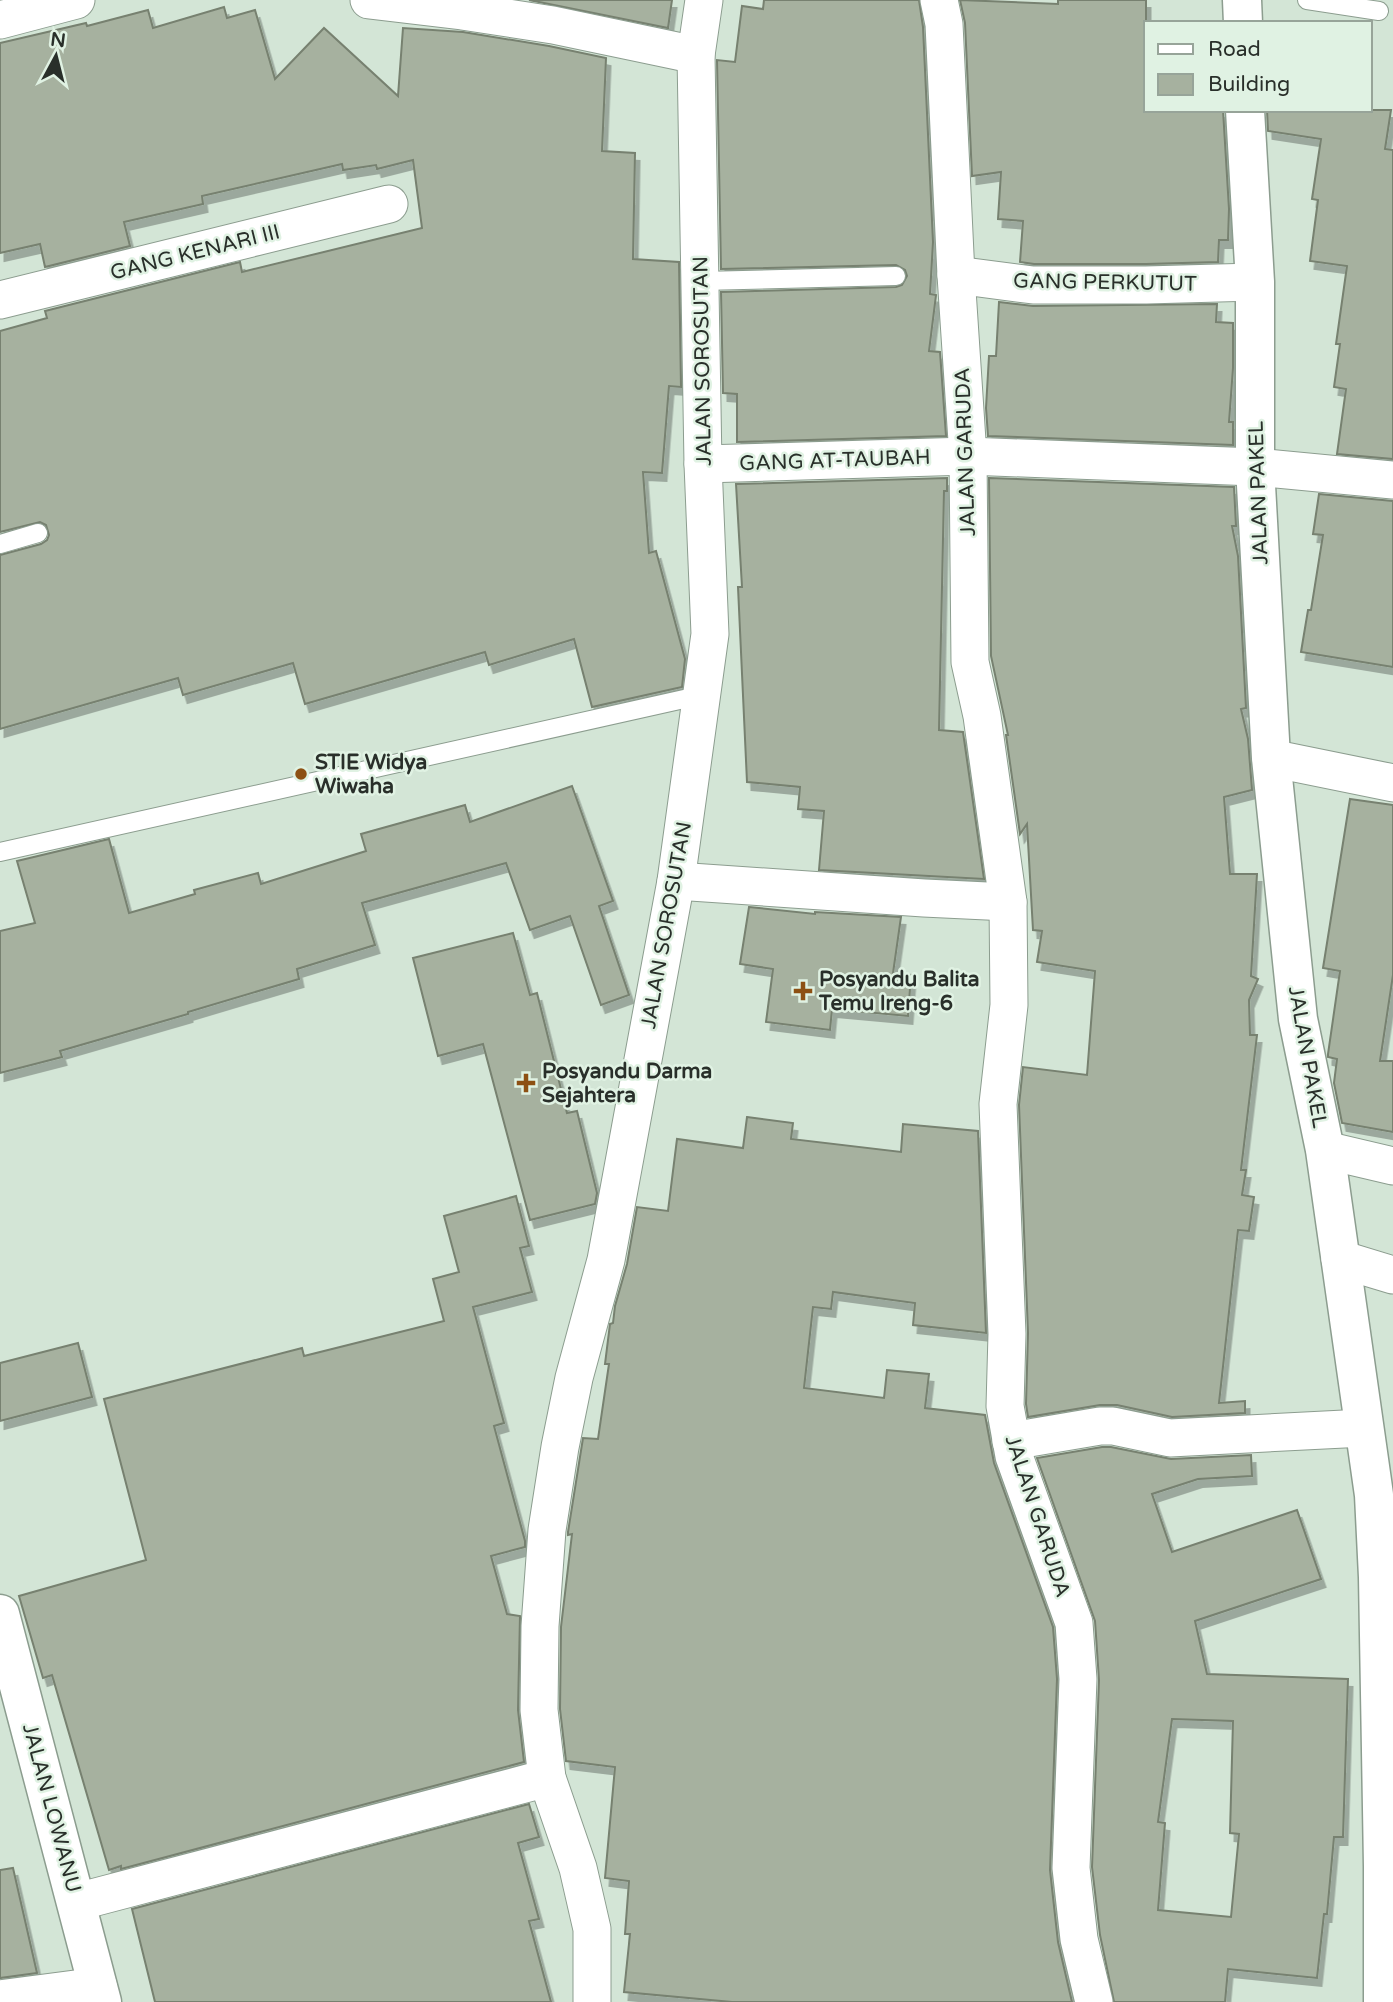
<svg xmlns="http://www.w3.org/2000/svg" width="1393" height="2002" viewBox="0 0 1393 2002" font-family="'Varela Round',sans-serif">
<defs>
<filter id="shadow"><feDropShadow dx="4.5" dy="8" stdDeviation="0" flood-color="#0004"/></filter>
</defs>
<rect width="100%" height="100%" fill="#d3e5d6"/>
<g fill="#a6b19f" stroke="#778170" stroke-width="2" fill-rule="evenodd" filter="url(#shadow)">
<path d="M 529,0 L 672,0 L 668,28 Z"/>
<path d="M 764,0 L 919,0 L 923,27 L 933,242 L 930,294 L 936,295 L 929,351 L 940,352 L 946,436 L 737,442 L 737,394 L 723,393 L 721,292 L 896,287 L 902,285 L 907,276 L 905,270 L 896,265 L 721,269 L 717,60 L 735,62 L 742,6 L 763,9 Z"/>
<path d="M 960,0 L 1058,4 L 1058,0 L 1146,0 L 1146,110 L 1223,110 L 1229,209 L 1228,240 L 1219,240 L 1218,262 L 1146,264 L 1034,264 L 1020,262 L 1023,221 L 998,219 L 1001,172 L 972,176 L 965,23 Z"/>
<path d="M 224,7 L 227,18 L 255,10 L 275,79 L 324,28 L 398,96 L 403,28 L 463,32 L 549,46 L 606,58 L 602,151 L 635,153 L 633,259 L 679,262 L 681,387 L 669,386 L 662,473 L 643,472 L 649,553 L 656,551 L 685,659 L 682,687 L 592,707 L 574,639 L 489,665 L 485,652 L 305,704 L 293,663 L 183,695 L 178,678 L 0,729 L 0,555 L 41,544 L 47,540 L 49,535 L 46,525 L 40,522 L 0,532 L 0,331 L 47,318 L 45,311 L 240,262 L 242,272 L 422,228 L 413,160 L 377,169 L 376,165 L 343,170 L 342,164 L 202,196 L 203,204 L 124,222 L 130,246 L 45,267 L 40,244 L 0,253 L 0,43 L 86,23 L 87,26 L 148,10 L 153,28 Z"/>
<path d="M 1267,110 L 1391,110 L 1385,149 L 1393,150 L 1393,459 L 1337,454 L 1346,389 L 1334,387 L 1340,344 L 1336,344 L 1347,266 L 1310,261 L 1318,200 L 1312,199 L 1321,139 L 1268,131 Z"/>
<path d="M 999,302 L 1033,306 L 1217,304 L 1216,322 L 1233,323 L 1233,368 L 1229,422 L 1233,422 L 1233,445 L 988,436 L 986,408 L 989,356 L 996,356 Z"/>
<path d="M 947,478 L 947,491 L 944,491 L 939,730 L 963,732 L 984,879 L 819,870 L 824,811 L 798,809 L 800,787 L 747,782 L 738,587 L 742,587 L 736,484 Z"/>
<path d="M 989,478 L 1234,487 L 1236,526 L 1232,526 L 1238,556 L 1246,708 L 1241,709 L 1248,739 L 1252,790 L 1224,797 L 1230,874 L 1257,874 L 1251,976 L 1258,979 L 1249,1000 L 1250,1035 L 1257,1035 L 1241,1170 L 1246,1170 L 1242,1195 L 1254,1197 L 1249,1231 L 1238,1230 L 1219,1403 L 1245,1401 L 1245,1413 L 1172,1417 L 1117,1405 L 1100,1405 L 1028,1417 L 1026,1404 L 1028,1333 L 1019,1105 L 1023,1067 L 1087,1075 L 1095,971 L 1037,962 L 1042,931 L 1033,930 L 1027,824 L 1020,834 L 1006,735 L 1008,735 L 991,656 Z"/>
<path d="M 1319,494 L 1393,501 L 1393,667 L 1301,652 L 1308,610 L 1311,610 L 1323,535 L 1313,534 Z"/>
<path d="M 572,786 L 613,901 L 599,906 L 629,995 L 601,1005 L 570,916 L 530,930 L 506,863 L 362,903 L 375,945 L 297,969 L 299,979 L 188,1012 L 188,1014 L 60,1051 L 62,1057 L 0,1073 L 0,931 L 35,923 L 17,861 L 109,839 L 129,913 L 195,894 L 194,890 L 258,873 L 261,884 L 366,851 L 361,834 L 465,805 L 470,822 Z"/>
<path d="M 1350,799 L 1393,805 L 1393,975 L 1380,1061 L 1393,1061 L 1393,1132 L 1342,1123 L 1334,1083 L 1337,1059 L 1328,1057 L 1328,1054 L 1340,971 L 1323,968 Z"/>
<path d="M 749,907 L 815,914 L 815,912 L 901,917 L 893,973 L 911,975 L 908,1016 L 832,1009 L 830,1030 L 766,1022 L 773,969 L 740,964 Z"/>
<path d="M 513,933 L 530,995 L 537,993 L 567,1113 L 577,1111 L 597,1193 L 595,1204 L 530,1220 L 483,1044 L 438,1056 L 413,958 Z"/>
<path d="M 747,1117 L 793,1123 L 791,1139 L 901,1152 L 903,1124 L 978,1131 L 986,1333 L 913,1325 L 915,1303 L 833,1292 L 831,1309 L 813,1307 L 804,1388 L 884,1398 L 887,1370 L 929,1374 L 925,1408 L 985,1415 L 994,1463 L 1053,1627 L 1057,1679 L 1050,1870 L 1058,1942 L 1072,2002 L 732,2002 L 624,1992 L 630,1934 L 625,1934 L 629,1881 L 605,1878 L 615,1767 L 566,1761 L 560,1709 L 561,1627 L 572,1534 L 568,1535 L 568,1532 L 583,1438 L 598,1439 L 609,1364 L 605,1364 L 610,1324 L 613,1323 L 615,1306 L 627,1264 L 637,1207 L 668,1211 L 677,1139 L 743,1148 Z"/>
<path d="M 516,1196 L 529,1246 L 520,1248 L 532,1292 L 473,1307 L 504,1423 L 494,1426 L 525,1541 L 525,1547 L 491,1556 L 507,1614 L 520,1616 L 518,1710 L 524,1762 L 121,1869 L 121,1866 L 109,1870 L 52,1675 L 43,1678 L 19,1596 L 146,1560 L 104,1399 L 302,1348 L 304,1356 L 444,1321 L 433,1279 L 459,1272 L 444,1216 Z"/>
<path d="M 78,1343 L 92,1397 L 0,1421 L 0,1363 Z"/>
<path d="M 1102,1447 L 1111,1447 L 1171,1459 L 1251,1455 L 1252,1476 L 1198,1479 L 1152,1494 L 1172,1552 L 1297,1510 L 1321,1579 L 1195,1621 L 1207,1674 L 1348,1679 L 1343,1837 L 1334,1837 L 1327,1914 L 1324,1914 L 1317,1978 L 1228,1969 L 1225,2002 L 1114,2002 L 1100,1935 L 1092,1867 L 1099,1680 L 1095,1621 L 1037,1458 ZM 1172,1719 L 1233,1721 L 1230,1833 L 1239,1834 L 1231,1917 L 1158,1910 L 1165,1823 L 1158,1822 Z"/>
<path d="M 529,1804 L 539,1837 L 518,1843 L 539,1919 L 529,1921 L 551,2002 L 155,2002 L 132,1909 Z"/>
<path d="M 13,1868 L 37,1973 L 0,1978 L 0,1870 Z"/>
</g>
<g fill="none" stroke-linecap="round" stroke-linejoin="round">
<g stroke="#8c9d8f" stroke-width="20">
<g id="service">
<path d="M 1307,0 L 1379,11"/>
<path d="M 701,281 L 896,276"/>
<path d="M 0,544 L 38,533"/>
<path d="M 0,852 L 702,695"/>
</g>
</g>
<g stroke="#8c9d8f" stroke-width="39">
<g id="minor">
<path d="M 369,0 L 462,11 L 553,25 L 696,55"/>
<path d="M 939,0 L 944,24 L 956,275 L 968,456 L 970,662 L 982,716 L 1008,902 L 1009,1005 L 998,1104 L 1007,1334 L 1005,1406 L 1014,1456 L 1074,1623 L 1078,1679 L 1071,1868 L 1079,1939 L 1094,2002"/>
<path d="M 0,20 L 76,0"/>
<path d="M 956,275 L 1033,285 L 1146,285 L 1255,282"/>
<path d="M 0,300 L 389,204"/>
<path d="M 703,464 L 968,456 L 1255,467 L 1393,480"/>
<path d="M 1271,758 L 1393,783"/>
<path d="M 676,881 L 924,898 L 1008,902"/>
<path d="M 1325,1150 L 1393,1166"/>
<path d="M 1340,1259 L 1393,1275"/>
<path d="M 1011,1441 L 1100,1426 L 1113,1426 L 1170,1438 L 1364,1428"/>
<path d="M 77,1902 L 547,1778"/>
<path d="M 0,1999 L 98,1986"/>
<path d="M 592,2002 L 592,1929 L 578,1868 L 547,1778 L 539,1710 L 540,1626 L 547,1530 L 560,1447 L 574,1378 L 606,1260 L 676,881 L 710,634 L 703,464 L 696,55 L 704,0"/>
</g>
</g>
<g stroke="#8c9d8f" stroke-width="41">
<g id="tertiary">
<path d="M 1242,0 L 1243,23"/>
<path d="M 1245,110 L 1255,282 L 1255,467 L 1271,758 L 1298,1019 L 1325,1150 L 1374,1495 L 1378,1577 L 1383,1866 L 1383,2002"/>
</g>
</g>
<g stroke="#8c9d8f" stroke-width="41">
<path id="secondary" d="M 0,1614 L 102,2002"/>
</g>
<use href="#service" stroke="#fff" stroke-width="18"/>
<use href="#minor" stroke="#fff" stroke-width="37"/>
<use href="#tertiary" stroke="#fff" stroke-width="38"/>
<use href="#secondary" stroke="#fff" stroke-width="38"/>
</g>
<g fill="#8d5013" stroke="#e0f2e3" stroke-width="2.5">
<circle cx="301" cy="774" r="7"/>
<path d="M799.5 980.5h7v7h7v7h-7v7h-7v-7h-7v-7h7z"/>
<path d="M522.5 1072.5h7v7h7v7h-7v7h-7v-7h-7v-7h7z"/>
</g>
<g text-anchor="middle" stroke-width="5" stroke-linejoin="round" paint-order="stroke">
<g font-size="21" fill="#292f2a" stroke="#e0f2e3">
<text transform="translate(195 252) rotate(-14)" y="7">GANG KENARI III</text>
<text transform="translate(1105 282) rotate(1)" y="7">GANG PERKUTUT</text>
<text transform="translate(702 361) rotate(-91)" y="7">JALAN SOROSUTAN</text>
<text transform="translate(965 452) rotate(-92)" y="7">JALAN GARUDA</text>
<text transform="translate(835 460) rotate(-2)" y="7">GANG AT-TAUBAH</text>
<text transform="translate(1258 493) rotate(-92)" y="7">JALAN PAKEL</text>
<text transform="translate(666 925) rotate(-80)" y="7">JALAN SOROSUTAN</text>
<text transform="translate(1308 1057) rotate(80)" y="7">JALAN PAKEL</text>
<text transform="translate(1038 1516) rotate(72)" y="7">JALAN GARUDA</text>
<text transform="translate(52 1808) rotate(75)" y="7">JALAN LOWANU</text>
</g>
<g font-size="21" font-weight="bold" fill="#292f2a" stroke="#e0f2e3" text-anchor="start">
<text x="315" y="769">STIE Widya<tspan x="315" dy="24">Wiwaha</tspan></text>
<text x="819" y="986">Posyandu Balita<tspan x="819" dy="24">Temu Ireng-6</tspan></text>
<text x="542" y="1078">Posyandu Darma<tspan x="542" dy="24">Sejahtera</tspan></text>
</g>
</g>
<rect x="1144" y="21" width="228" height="91" fill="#e0f2e3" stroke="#97a499" stroke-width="2"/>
<rect x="1158" y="44" width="35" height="10" fill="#ffffff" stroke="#97a499" stroke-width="2"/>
<text x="1208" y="56" font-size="21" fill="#292f2a">Road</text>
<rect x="1158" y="74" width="35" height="21" fill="#a6b19f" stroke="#97a499" stroke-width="2"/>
<text x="1208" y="91" font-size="21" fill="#292f2a">Building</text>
<g transform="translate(56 56) rotate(7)" stroke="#e0f2e3" stroke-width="5" paint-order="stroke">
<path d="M0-5L12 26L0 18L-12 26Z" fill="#292f2a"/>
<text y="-10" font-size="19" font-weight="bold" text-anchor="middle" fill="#292f2a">N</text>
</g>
</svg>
